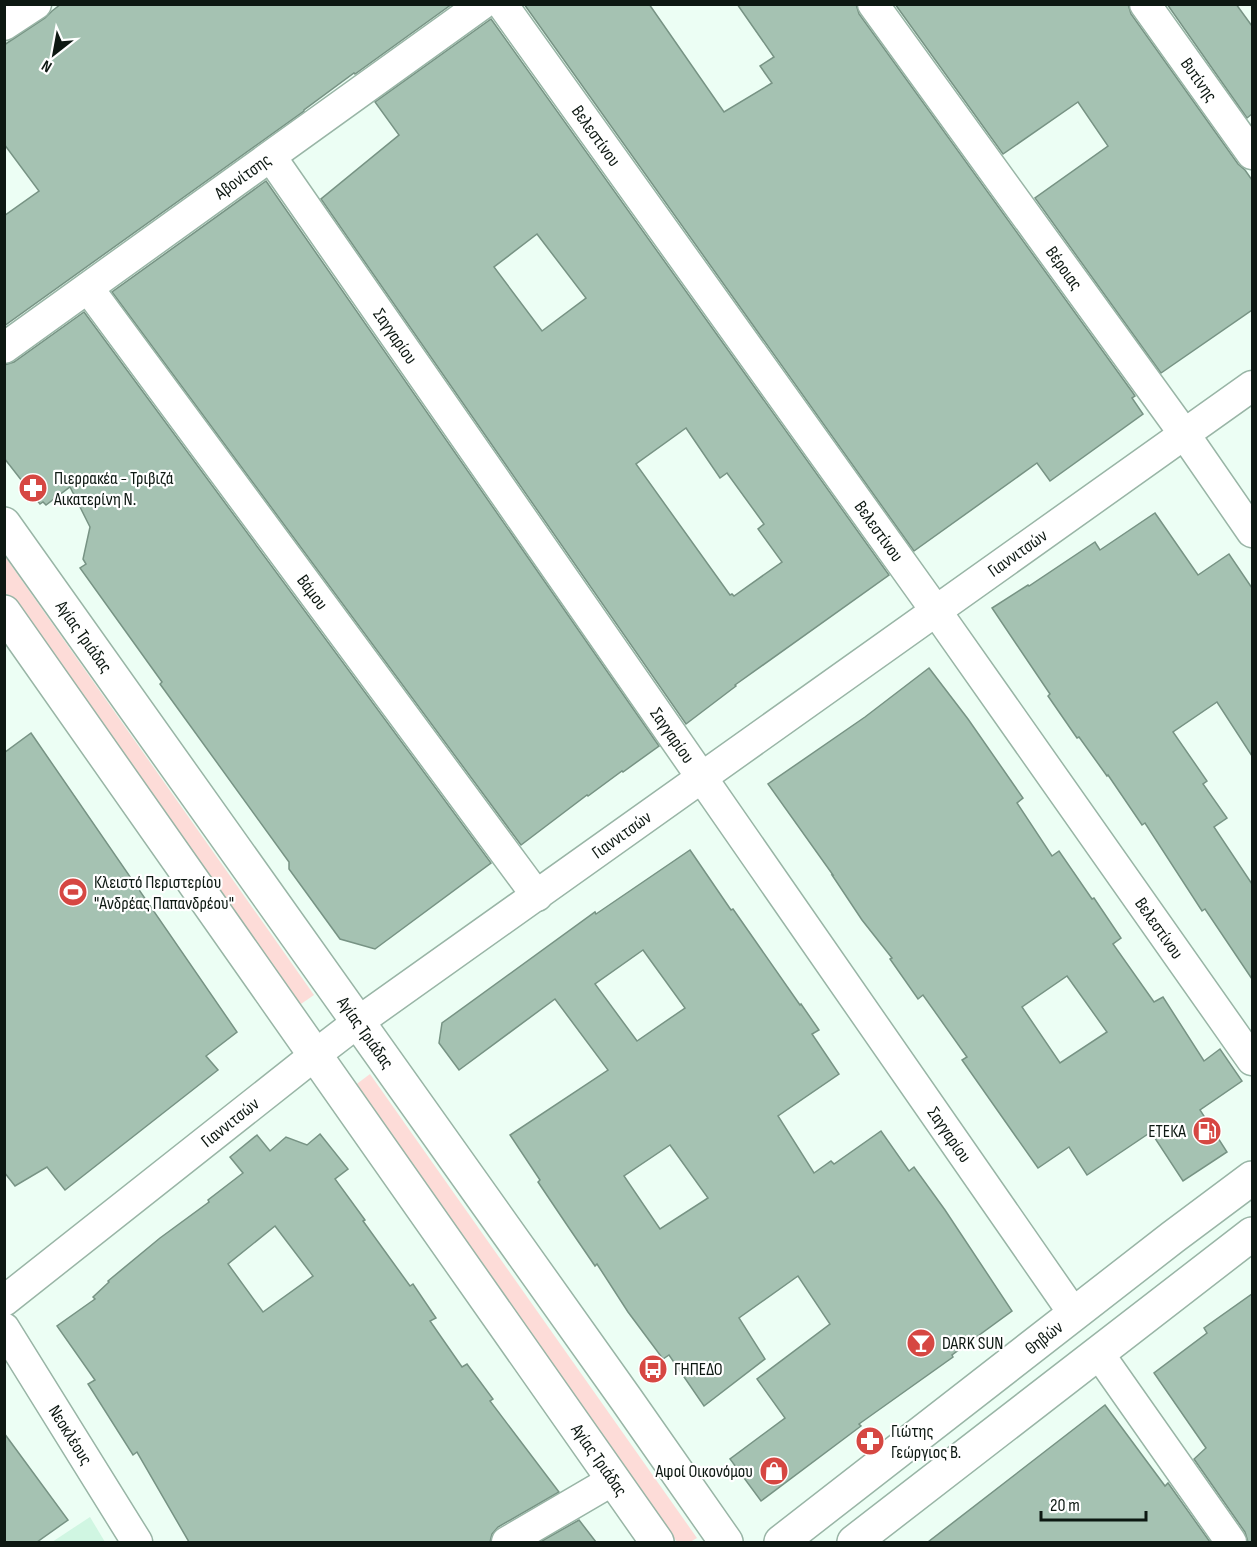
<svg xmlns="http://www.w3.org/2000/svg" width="1257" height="1547" viewBox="0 0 1257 1547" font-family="'Sofia Sans Condensed',sans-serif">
<rect width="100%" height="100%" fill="#ecfef4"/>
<path fill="#d0f6e2" d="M 90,1517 L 105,1542 L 52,1542 Z"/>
<g fill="#fddcd8">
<path d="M 4,555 L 314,995 L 298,1006 L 5,592 Z"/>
<path d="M 370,1074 L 697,1538 L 690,1542 L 677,1542 L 354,1086 Z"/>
</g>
<g fill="#a5c2b2" stroke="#779384" stroke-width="1.5" fill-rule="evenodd">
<path d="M 61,4 L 452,4 L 355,74 L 354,73 L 304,110 L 304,111 L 4,326 L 4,216 L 39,191 L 4,144 L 4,45 L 45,18 L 52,11 Z"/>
<path d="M 524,4 L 649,4 L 724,112 L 772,83 L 760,66 L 774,57 L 737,4 L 856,4 L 859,14 L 1133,393 L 1135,396 L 1132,398 L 1143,414 L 1050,481 L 1037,463 L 914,551 Z"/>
<path d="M 895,4 L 1128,4 L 1131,14 L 1238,164 L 1245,170 L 1252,180 L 1252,310 L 1161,373 L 1035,198 L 1108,146 L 1078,102 L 1003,154 Z"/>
<path d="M 1167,4 L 1236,4 L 1252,26 L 1252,114 L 1247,118 Z"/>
<path d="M 491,19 L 889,575 L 735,685 L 736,686 L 686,724 L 321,199 L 399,135 L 375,102 ZM 537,234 L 586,298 L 542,331 L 494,267 ZM 686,428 L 720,478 L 727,473 L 764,524 L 758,529 L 782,562 L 734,596 L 732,594 L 730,595 L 636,464 Z"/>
<path d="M 266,181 L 659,746 L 623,772 L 622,771 L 588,796 L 587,795 L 521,845 L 112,292 Z"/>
<path d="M 84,312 L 491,863 L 375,949 L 340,939 L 289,869 L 289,862 L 160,684 L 162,682 L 80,568 L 86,564 L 83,559 L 90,527 L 70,487 L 46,505 L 43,502 L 40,504 L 4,458 L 4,365 L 14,362 Z"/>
<path d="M 1155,513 L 1198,575 L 1229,554 L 1252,588 L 1252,756 L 1217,702 L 1173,732 L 1207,781 L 1203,784 L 1227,818 L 1214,827 L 1252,884 L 1252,979 L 1205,909 L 1202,911 L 1145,823 L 1142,825 L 1108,775 L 1107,776 L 1079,737 L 1077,738 L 1048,696 L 1050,694 L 992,608 L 1028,585 L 1029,586 L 1095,542 L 1100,550 Z"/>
<path d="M 929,668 L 968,719 L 1023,798 L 1017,803 L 1052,856 L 1059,851 L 1092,899 L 1094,898 L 1121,938 L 1113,944 L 1154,1002 L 1163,997 L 1204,1061 L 1220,1049 L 1242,1081 L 1200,1110 L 1227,1152 L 1183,1181 L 1151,1132 L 1087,1175 L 1069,1147 L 1038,1168 L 962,1060 L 967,1057 L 923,995 L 918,999 L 890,959 L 892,958 L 862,920 L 832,875 L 833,875 L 768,784 L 865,717 ZM 1067,976 L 1107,1032 L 1060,1063 L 1022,1007 Z"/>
<path d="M 31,733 L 237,1032 L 206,1056 L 218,1070 L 65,1190 L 47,1167 L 15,1186 L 4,1172 L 4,753 Z"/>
<path d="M 690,850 L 731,910 L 733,909 L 800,1005 L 801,1004 L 819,1030 L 812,1034 L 839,1074 L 778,1116 L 814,1173 L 831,1161 L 834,1164 L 881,1131 L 909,1171 L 914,1167 L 945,1210 L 1012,1311 L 952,1355 L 953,1357 L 859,1424 L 861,1426 L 761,1501 L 730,1459 L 785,1418 L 757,1379 L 830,1324 L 798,1276 L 739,1318 L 765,1359 L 704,1406 L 669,1355 L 663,1359 L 628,1312 L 597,1264 L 595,1266 L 569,1228 L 538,1182 L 540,1180 L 510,1135 L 608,1070 L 555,999 L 459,1070 L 439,1043 L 442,1023 L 595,912 L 596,914 ZM 643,950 L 685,1008 L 637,1041 L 595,984 ZM 670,1145 L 708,1198 L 660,1229 L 624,1176 Z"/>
<path d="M 320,1134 L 348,1169 L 335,1179 L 365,1220 L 363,1221 L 410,1286 L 413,1284 L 436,1318 L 430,1321 L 462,1367 L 467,1364 L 493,1399 L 490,1401 L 559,1492 L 498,1527 L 492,1534 L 490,1542 L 189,1542 L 137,1452 L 133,1455 L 88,1384 L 95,1380 L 57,1326 L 95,1299 L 93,1297 L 109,1282 L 108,1281 L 160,1238 L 209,1202 L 208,1200 L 243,1173 L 230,1157 L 257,1135 L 270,1151 L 286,1137 L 307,1145 ZM 275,1226 L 313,1276 L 263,1312 L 228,1264 Z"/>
<path d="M 1252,1294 L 1252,1542 L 1248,1542 L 1245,1532 L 1194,1459 L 1206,1448 L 1154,1373 L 1207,1333 L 1204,1328 Z"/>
<path d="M 1105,1405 L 1165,1486 L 1168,1483 L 1210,1542 L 928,1542 Z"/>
<path d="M 4,1433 L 68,1520 L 37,1542 L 4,1542 Z"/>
<path d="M 579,1520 L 596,1542 L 540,1542 Z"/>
</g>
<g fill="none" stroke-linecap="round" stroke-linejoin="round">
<g stroke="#99b5a6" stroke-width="33">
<g id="street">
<path id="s1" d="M 502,4 L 936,611 L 1252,1060"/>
<path id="s2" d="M 873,4 L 1185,435 L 1252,532"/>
<path id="s3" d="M 1145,4 L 1252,154"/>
<path d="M 4,25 L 36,4"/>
<path id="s4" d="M 271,157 L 1074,1314"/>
<path id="s5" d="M 88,288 L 537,896"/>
<path id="s6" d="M 4,348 L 482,4"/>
<path id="s7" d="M 4,1301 L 315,1055 L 358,1022 L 1252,386"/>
<path id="s8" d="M 4,1328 L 137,1542"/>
<path d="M 1099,1354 L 1231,1542"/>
<path d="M 507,1542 L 613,1480"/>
</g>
</g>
<g stroke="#99b5a6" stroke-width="36">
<g id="secondary">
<path id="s9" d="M 4,524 L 626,1399 L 726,1542"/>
<path id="s10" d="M 4,612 L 657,1542"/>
<path id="s11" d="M 781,1542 L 1173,1237 L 1252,1178"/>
<path d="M 854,1542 L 1252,1234"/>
</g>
</g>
<use href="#street" stroke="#fff" stroke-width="30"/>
<use href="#secondary" stroke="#fff" stroke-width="33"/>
</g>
<defs>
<g id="pharmacy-disc" transform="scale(1.5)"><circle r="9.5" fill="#d64742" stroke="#fff"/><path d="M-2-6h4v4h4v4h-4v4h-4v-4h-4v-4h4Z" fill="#fff"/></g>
<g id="stadium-disc" transform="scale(1.5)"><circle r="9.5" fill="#d64742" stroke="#fff"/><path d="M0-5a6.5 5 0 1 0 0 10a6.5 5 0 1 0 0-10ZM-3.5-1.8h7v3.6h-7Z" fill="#fff"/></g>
<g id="fuel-disc" transform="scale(1.5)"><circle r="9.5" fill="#d64742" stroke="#fff"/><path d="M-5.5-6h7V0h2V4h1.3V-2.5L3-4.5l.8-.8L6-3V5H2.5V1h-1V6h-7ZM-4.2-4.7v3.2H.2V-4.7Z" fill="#fff"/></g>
<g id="bar-disc" transform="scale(1.5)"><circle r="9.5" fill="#d64742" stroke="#fff"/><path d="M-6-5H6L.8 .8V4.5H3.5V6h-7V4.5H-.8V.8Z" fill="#fff"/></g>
<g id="bus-disc" transform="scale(1.5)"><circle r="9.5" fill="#d64742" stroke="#fff"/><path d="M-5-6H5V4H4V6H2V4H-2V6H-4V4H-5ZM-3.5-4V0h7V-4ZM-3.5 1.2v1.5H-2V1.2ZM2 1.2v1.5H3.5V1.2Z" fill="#fff"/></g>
<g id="shop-disc" transform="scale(1.5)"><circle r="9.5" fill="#d64742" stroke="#fff"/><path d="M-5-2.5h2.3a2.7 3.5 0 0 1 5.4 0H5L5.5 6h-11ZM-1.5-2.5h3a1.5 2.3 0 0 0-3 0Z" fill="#fff"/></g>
</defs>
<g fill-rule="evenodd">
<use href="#pharmacy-disc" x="33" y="488"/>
<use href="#stadium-disc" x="73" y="892"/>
<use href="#fuel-disc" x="1207" y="1131"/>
<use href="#bar-disc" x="921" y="1343"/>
<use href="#bus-disc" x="653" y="1369"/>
<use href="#pharmacy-disc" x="870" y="1441"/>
<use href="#shop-disc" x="774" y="1471"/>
</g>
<g text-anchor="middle" stroke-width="4.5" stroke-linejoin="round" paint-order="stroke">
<g font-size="18" fill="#0d1812" stroke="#fff">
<text dy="6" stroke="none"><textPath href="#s3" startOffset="93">Βυτίνης</textPath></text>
<text dy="6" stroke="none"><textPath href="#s1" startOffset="162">Βελεστίνου</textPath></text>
<text dy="6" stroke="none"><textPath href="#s6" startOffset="294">Αβονίτσης</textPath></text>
<text dy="6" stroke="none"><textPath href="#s2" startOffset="326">Βέροιας</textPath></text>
<text dy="6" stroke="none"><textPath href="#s4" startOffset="218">Σαγγαρίου</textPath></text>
<text dy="6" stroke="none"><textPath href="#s1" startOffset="648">Βελεστίνου</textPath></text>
<text dy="6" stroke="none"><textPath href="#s7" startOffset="1260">Γιαννιτσών</textPath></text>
<text dy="6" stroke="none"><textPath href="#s5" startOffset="378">Βάμου</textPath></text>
<text dy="6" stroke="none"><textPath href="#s9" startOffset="138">Αγίας Τριάδας</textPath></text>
<text dy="6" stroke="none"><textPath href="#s4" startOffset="704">Σαγγαρίου</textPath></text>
<text dy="6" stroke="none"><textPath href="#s7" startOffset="774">Γιαννιτσών</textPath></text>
<text dy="6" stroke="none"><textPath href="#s1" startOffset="1134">Βελεστίνου</textPath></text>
<text dy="6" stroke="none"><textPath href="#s9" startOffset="624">Αγίας Τριάδας</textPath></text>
<text dy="6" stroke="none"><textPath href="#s7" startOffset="288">Γιαννιτσών</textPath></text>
<text dy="6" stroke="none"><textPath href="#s4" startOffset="1190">Σαγγαρίου</textPath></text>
<text dy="6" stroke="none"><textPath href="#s11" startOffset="333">Θηβών</textPath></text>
<text dy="6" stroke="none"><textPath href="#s8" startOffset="126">Νεοκλέους</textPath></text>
<text dy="6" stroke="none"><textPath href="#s10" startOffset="1036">Αγίας Τριάδας</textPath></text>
</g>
<g font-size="18" fill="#0d1812" stroke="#fff" text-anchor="start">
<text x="54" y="484">Πιερρακέα - Τριβιζά<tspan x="54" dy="21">Αικατερίνη Ν.</tspan></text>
<text x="94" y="888">Κλειστό Περιστερίου<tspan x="94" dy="21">"Ανδρέας Παπανδρέου"</tspan></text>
<text x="1186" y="1137" text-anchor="end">ΕΤΕΚΑ</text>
<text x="942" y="1349">DARK SUN</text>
<text x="674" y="1375">ΓΗΠΕΔΟ</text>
<text x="891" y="1437">Γιώτης<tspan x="891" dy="21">Γεώργιος Β.</tspan></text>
<text x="753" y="1477" text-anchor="end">Αφοί Οικονόμου</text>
</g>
</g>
<rect width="1257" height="1547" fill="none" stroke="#0d1812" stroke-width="12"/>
<g transform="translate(54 54) rotate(211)" stroke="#ffffff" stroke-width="4.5" paint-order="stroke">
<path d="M0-4.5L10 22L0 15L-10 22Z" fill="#0d1812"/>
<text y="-9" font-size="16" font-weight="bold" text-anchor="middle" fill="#0d1812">N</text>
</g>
<path d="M1041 1511v9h105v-9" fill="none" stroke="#0d1812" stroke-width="3"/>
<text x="1050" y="1511" font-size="18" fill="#0d1812" stroke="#ffffff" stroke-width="4.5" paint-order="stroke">20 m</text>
</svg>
